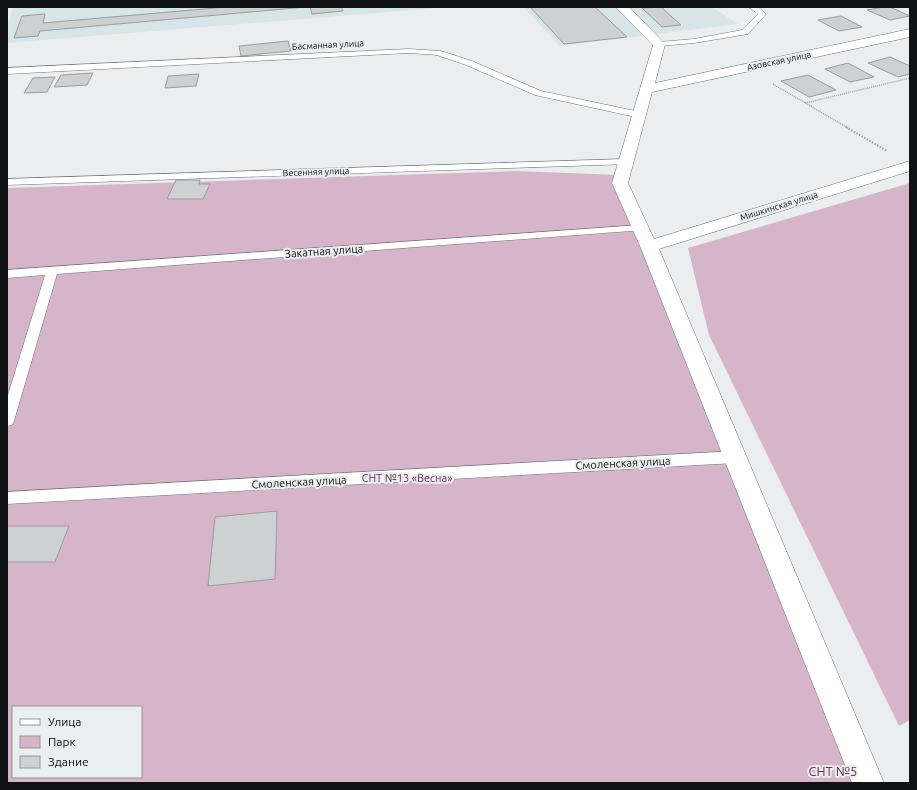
<svg xmlns="http://www.w3.org/2000/svg" width="917" height="790" viewBox="0 0 917 790" font-family="Ubuntu,sans-serif">
<rect width="100%" height="100%" fill="#ebeeef"/>
<g fill="#d8e5e8">
<path d="M 18,7 L 449,7 L 7,43 L 7,30 L 12,9 Z"/>
<path d="M 523,7 L 712,7 L 738,24 L 560,46 Z"/>
</g>
<g fill="#d6b5ca" fill-rule="evenodd">
<path d="M 516,171 L 620,175 L 853,783 L 7,783 L 7,188 ZM 13,707 L 141,707 L 141,777 L 13,777 Z"/>
<path d="M 910,183 L 910,720 L 899,726 L 709,335 L 688,248 Z"/>
</g>
<g fill="#cdd1d2" stroke="#999c9d">
<path d="M 227,7 L 306,7 L 40,31 L 38,36 L 14,38 L 22,16 L 45,14 L 43,23 Z"/>
<path d="M 310,7 L 341,7 L 343,11 L 312,14 Z"/>
<path d="M 530,7 L 595,7 L 627,37 L 564,44 Z"/>
<path d="M 661,7 L 681,25 L 662,27 L 642,8 Z"/>
<path d="M 884,7 L 890,7 L 910,16 L 890,20 L 867,10 Z"/>
<path d="M 841,16 L 862,27 L 839,31 L 818,20 Z"/>
<path d="M 288,41 L 291,51 L 241,56 L 239,46 Z"/>
<path d="M 890,57 L 910,66 L 910,74 L 898,77 L 868,63 Z"/>
<path d="M 848,63 L 874,77 L 850,82 L 825,69 Z"/>
<path d="M 93,73 L 87,85 L 54,87 L 61,75 Z"/>
<path d="M 199,74 L 196,86 L 165,88 L 168,76 Z"/>
<path d="M 808,75 L 836,90 L 809,97 L 781,81 Z"/>
<path d="M 55,77 L 47,92 L 24,93 L 33,78 Z"/>
<path d="M 176,180 L 200,180 L 199,184 L 210,184 L 203,199 L 167,199 Z"/>
<path d="M 277,511 L 275,579 L 208,586 L 215,517 Z"/>
<path d="M 7,526 L 69,526 L 55,562 L 7,562 Z"/>
</g>
<g fill="none" stroke-linecap="round" stroke-linejoin="round">
<g stroke="#6f7273" stroke-width="1">
<g id="lane">
<path d="M 749,7 L 758,7 L 766,14 L 748,34 L 694,43 L 659,46 L 655,44 L 659,42 L 694,39 L 742,30 L 758,14 Z"/>
<path d="M 409,49 L 441,51 L 472,61 L 541,91 L 640,112 L 645,115 L 640,118 L 535,95 L 466,65 L 437,55 L 409,53 L 7,74 L 7,68 Z"/>
<path d="M 626,159 L 631,162 L 630,164 L 7,185 L 7,179 Z"/>
<path d="M 640,225 L 646,228 L 644,230 L 57,274 L 14,421 L 12,425 L 7,426 L 7,398 L 45,275 L 7,278 L 7,270 Z"/>
<path d="M 735,451 L 740,453 L 743,457 L 740,461 L 735,463 L 7,504 L 7,492 Z"/>
</g>
</g>
<g stroke="#6f7273" stroke-width="1">
<path id="street" d="M 616,7 L 629,7 L 665,44 L 655,83 L 910,29 L 910,37 L 652,92 L 628,183 L 654,239 L 910,161 L 910,171 L 659,249 L 884,783 L 852,783 L 640,246 L 612,183 L 653,45 Z"/>
</g>
<g stroke="#9ea1a2" stroke-width="1.5" stroke-dasharray="1 1" stroke-linecap="butt">
<path d="M 773,84 L 848,128"/>
<path d="M 805,103 L 910,78"/>
</g>
<path stroke="#9ea1a2" stroke-width="2" stroke-dasharray="1.5 1.5" stroke-linecap="butt" d="M 846,127 L 887,151"/>
<use href="#lane" fill="#fff" fill-rule="evenodd"/>
<use href="#street" fill="#fff" fill-rule="evenodd"/>
</g>
<g text-anchor="middle" stroke-width="4" stroke-linejoin="round" paint-order="stroke">
<g font-size="9" fill="#101112" stroke="#ebeeef">
<text transform="translate(328 45) rotate(-3)" y="3">Басманная улица</text>
<text transform="translate(779 61) rotate(-12)" y="3">Азовская улица</text>
<text transform="translate(316 172) rotate(-2)" y="3">Весенняя улица</text>
<text transform="translate(779 206) rotate(-17)" y="3">Мишкинская улица</text>
</g>
<g font-size="11" fill="#101112" stroke="#ebeeef">
<text transform="translate(324 251) rotate(-4)" y="4">Закатная улица</text>
<text transform="translate(623 463) rotate(-3)" y="4">Смоленская улица</text>
<text transform="translate(299 482) rotate(-3)" y="4">Смоленская улица</text>
</g>
<g font-size="11" fill="#6a2d59" stroke="#ebeeef">
<text x="407" y="482">СНТ №13 «Весна»</text>
</g>
<g font-size="13" fill="#6a2d59" stroke="#ebeeef">
<text x="833" y="776">СНТ №5</text>
</g>
</g>
<rect width="917" height="790" fill="none" stroke="#101112" stroke-width="16"/>
<rect x="12" y="706" width="130" height="72" fill="#ebeeef" stroke="#939697"/>
<rect x="20" y="719" width="20" height="6" fill="#ffffff" stroke="#939697"/>
<text x="48" y="726" font-size="12" fill="#101112">Улица</text>
<rect x="20" y="736" width="20" height="12" fill="#d6b5ca" stroke="#939697"/>
<text x="48" y="746" font-size="12" fill="#101112">Парк</text>
<rect x="20" y="756" width="20" height="12" fill="#cdd1d2" stroke="#939697"/>
<text x="48" y="766" font-size="12" fill="#101112">Здание</text>
</svg>
